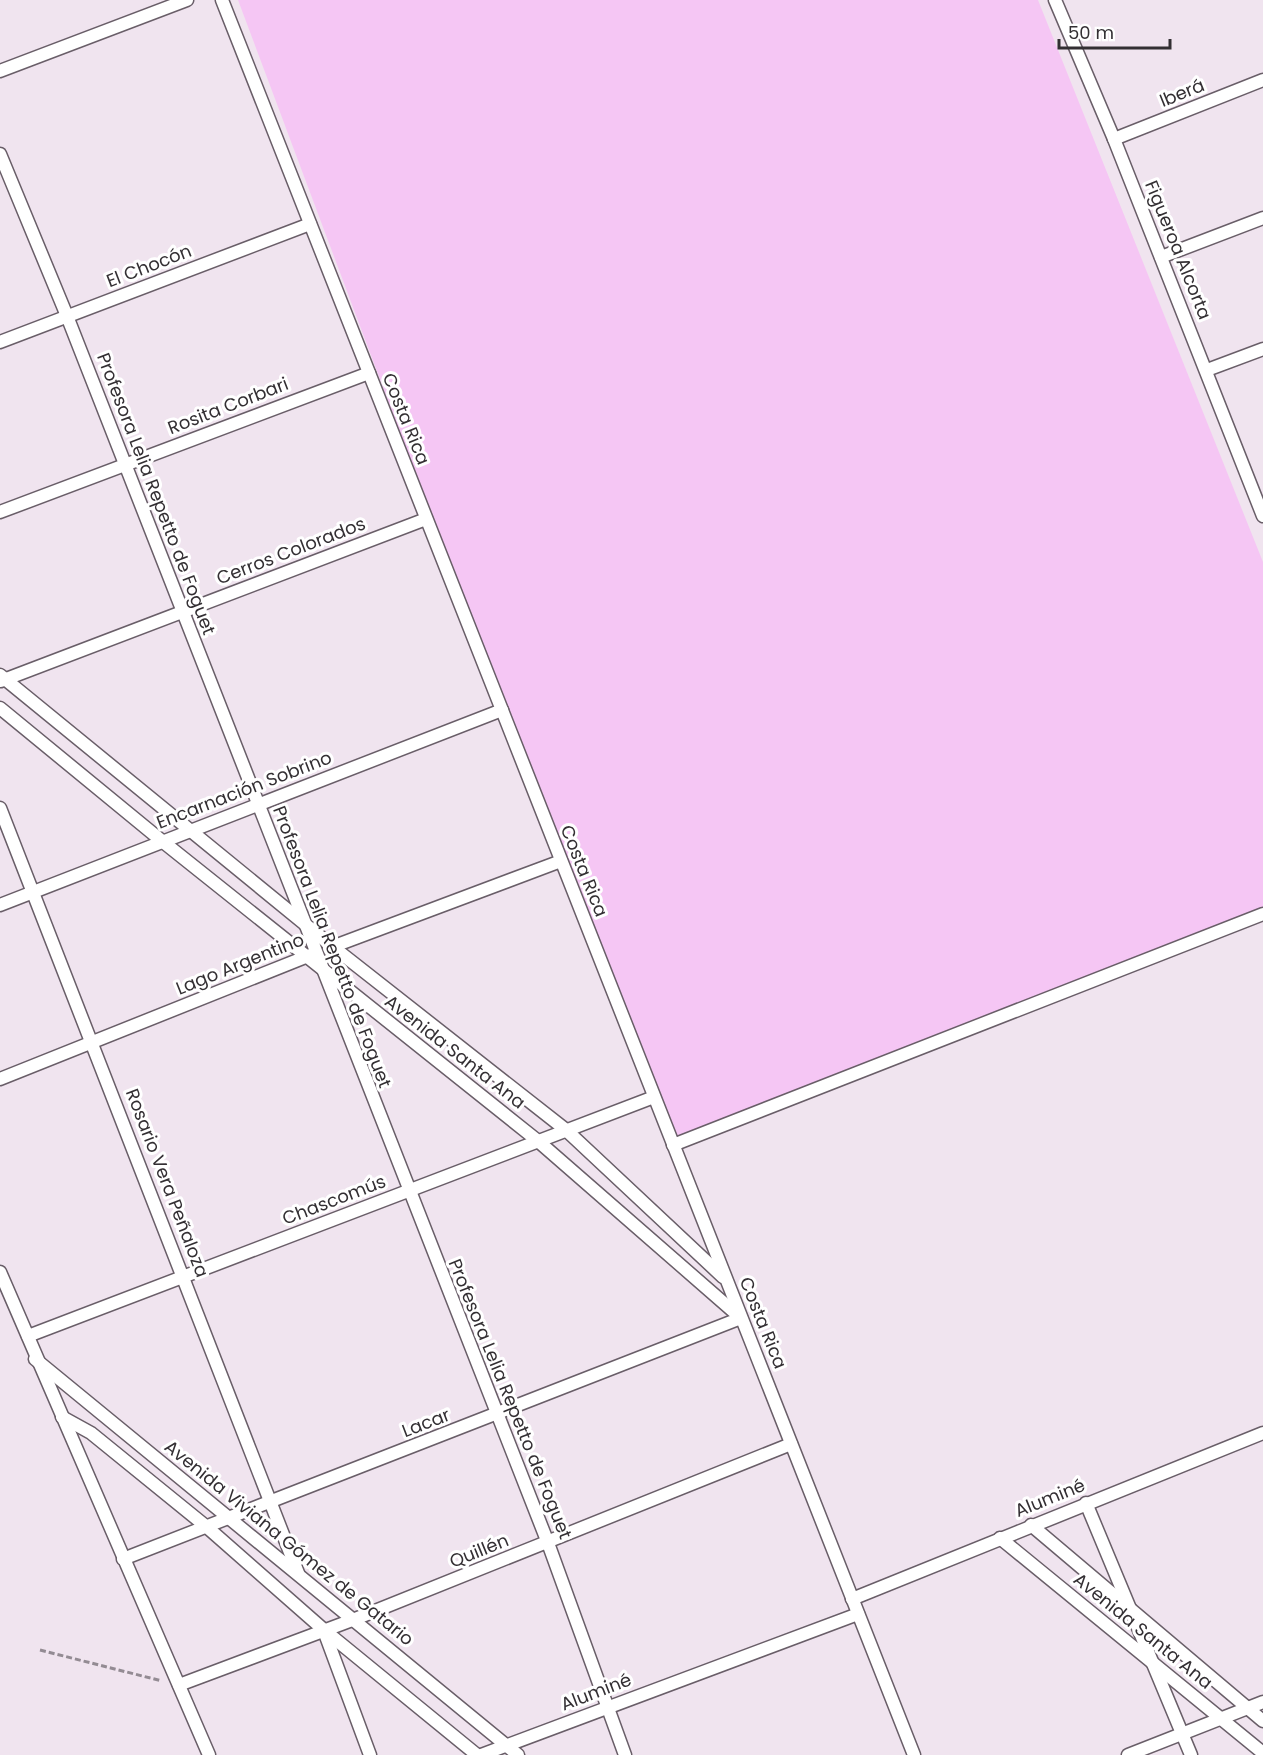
<svg xmlns="http://www.w3.org/2000/svg" width="1263" height="1755" viewBox="0 0 1263 1755" font-family="Poppins,sans-serif">
<rect width="100%" height="100%" fill="#f0e4ef"/>
<path fill="#f5c6f4" d="M 238,0 L 1038,0 L 1263,562 L 1263,913 L 676,1138 L 430,513 Z"/>
<g fill="none" stroke-linecap="round" stroke-linejoin="round">
<g stroke="#695e68" stroke-width="15">
<g id="street">
<path d="M 222,0 L 914,1755"/>
<path d="M 1055,0 L 1114,139 L 1263,516"/>
<path d="M 0,71 L 187,0"/>
<path d="M 1114,139 L 1263,80"/>
<path d="M 0,154 L 67,316 L 548,1543 L 625,1755"/>
<path d="M 1161,257 L 1263,218"/>
<path d="M 0,342 L 310,224"/>
<path d="M 1207,370 L 1263,349"/>
<path d="M 0,512 L 369,373"/>
<path d="M 0,675 L 333,947 L 566,1130 L 723,1277"/>
<path d="M 1,681 L 426,519"/>
<path d="M 0,708 L 162,841 L 538,1141 L 741,1318 L 123,1559"/>
<path d="M 0,808 L 298,1573"/>
<path d="M 0,905 L 502,710"/>
<path d="M 329,948 L 561,861"/>
<path d="M 0,1079 L 313,954"/>
<path d="M 673,1145 L 1263,914"/>
<path d="M 0,1272 L 209,1755"/>
<path d="M 28,1336 L 654,1097"/>
<path d="M 35,1359 L 518,1755"/>
<path d="M 62,1417 L 91,1433 L 208,1528 L 324,1630 L 477,1755"/>
<path d="M 1086,1503 L 1191,1755"/>
<path d="M 1031,1525 L 1263,1721"/>
<path d="M 1000,1538 L 1263,1753"/>
<path d="M 852,1599 L 1263,1433"/>
<path d="M 324,1631 L 370,1755"/>
<path d="M 179,1685 L 355,1619 L 791,1444"/>
<path d="M 481,1755 L 858,1614"/>
<path d="M 1128,1755 L 1263,1702"/>
</g>
</g>
<path stroke="#938b93" stroke-width="3" stroke-dasharray="6 3" stroke-linecap="butt" d="M 40,1650 L 162,1681"/>
<use href="#street" stroke="#fff" stroke-width="12"/>
</g>
<g text-anchor="middle" stroke-width="6" stroke-linejoin="round" paint-order="stroke">
<g font-size="18" fill="#332f33" stroke="#fff">
<text transform="translate(1182 93) rotate(-22)" y="6">Iberá</text>
<text transform="translate(1178 250) rotate(68)" y="6">Figueroa Alcorta</text>
<text transform="translate(149 266) rotate(-21)" y="6">El Chocón</text>
<text transform="translate(228 406) rotate(-21)" y="6">Rosita Corbari</text>
<text transform="translate(406 419) rotate(68)" y="6">Costa Rica</text>
<text transform="translate(156 494) rotate(69)" y="6">Profesora Lelia Repetto de Foguet</text>
<text transform="translate(291 551) rotate(-21)" y="6">Cerros Colorados</text>
<text transform="translate(244 790) rotate(-21)" y="6">Encarnación Sobrino</text>
<text transform="translate(584 871) rotate(68)" y="6">Costa Rica</text>
<text transform="translate(332 947) rotate(69)" y="6">Profesora Lelia Repetto de Foguet</text>
<text transform="translate(240 964) rotate(-22)" y="6">Lago Argentino</text>
<text transform="translate(455 1052) rotate(38)" y="6">Avenida Santa Ana</text>
<text transform="translate(167 1183) rotate(69)" y="6">Rosario Vera Peñaloza</text>
<text transform="translate(334 1200) rotate(-21)" y="6">Chascomús</text>
<text transform="translate(763 1323) rotate(68)" y="6">Costa Rica</text>
<text transform="translate(510 1399) rotate(68)" y="6">Profesora Lelia Repetto de Foguet</text>
<text transform="translate(426 1423) rotate(-21)" y="6">Lacar</text>
<text transform="translate(1050 1498) rotate(-22)" y="6">Aluminé</text>
<text transform="translate(289 1543) rotate(39)" y="6">Avenida Viviana Gómez de Gatario</text>
<text transform="translate(479 1551) rotate(-22)" y="6">Quillén</text>
<text transform="translate(1143 1631) rotate(39)" y="6">Avenida Santa Ana</text>
<text transform="translate(596 1692) rotate(-21)" y="6">Aluminé</text>
</g>
</g>
<path d="M1059 39v9h111v-9" fill="none" stroke="#332f33" stroke-width="3"/>
<text x="1068" y="39" font-size="18" fill="#332f33" stroke="#ffffff" stroke-width="4.5" paint-order="stroke">50 m</text>
</svg>
